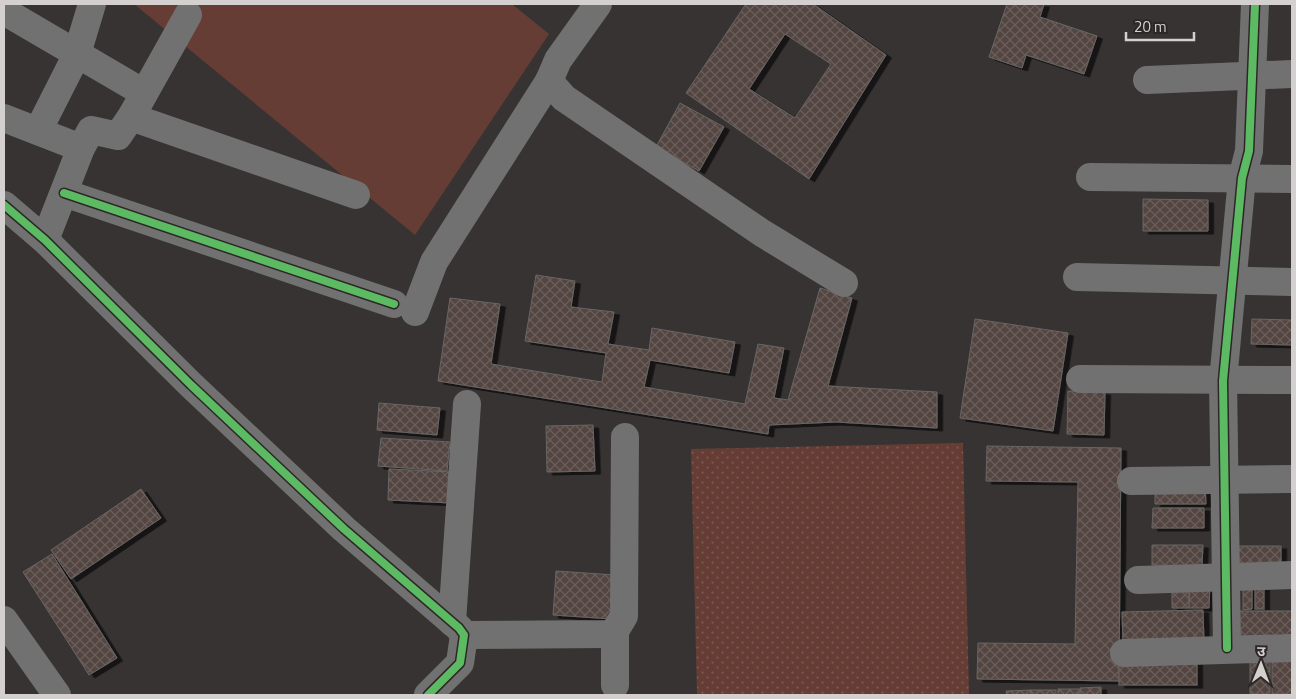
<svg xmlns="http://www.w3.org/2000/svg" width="1296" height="699" viewBox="0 0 1296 699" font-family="'Titillium Web','Noto Sans Devanagari',sans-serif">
<defs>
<pattern id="grass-dots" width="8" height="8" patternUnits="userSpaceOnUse" patternTransform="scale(1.25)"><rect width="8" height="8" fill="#663d35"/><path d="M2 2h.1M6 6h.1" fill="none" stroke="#7b5851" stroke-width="1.8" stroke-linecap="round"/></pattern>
<pattern id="building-cross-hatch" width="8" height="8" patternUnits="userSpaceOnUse" patternTransform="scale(1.25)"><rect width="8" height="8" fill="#534441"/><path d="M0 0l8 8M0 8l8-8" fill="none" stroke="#6b5e5b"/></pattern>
<filter id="shadow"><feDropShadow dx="5.5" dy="3" stdDeviation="0" flood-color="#0009"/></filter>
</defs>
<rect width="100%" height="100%" fill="#363332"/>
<path fill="url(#grass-dots)" d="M 963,443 L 969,695 L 697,695 L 691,449 Z"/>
<path fill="#663d35" d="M 134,4 L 512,4 L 549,34 L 415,235 Z"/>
<g fill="url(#building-cross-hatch)" stroke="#686665" fill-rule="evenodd" filter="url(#shadow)">
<path d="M 746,4 L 813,4 L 886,55 L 809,179 L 686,93 ZM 785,34 L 831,64 L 795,118 L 749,89 Z"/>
<path d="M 1007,4 L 1044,4 L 1040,17 L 1097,36 L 1084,74 L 1026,55 L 1022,68 L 989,57 Z"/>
<path d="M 680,103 L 724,127 L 699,171 L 656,147 Z"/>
<path d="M 1143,199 L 1208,200 L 1208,231 L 1143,231 Z"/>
<path d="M 536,275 L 575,281 L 571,307 L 614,312 L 608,344 L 649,350 L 652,328 L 735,342 L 729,373 L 650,360 L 644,387 L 745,404 L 758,344 L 784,348 L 774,398 L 788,400 L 820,288 L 852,298 L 828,386 L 937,392 L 937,428 L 836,422 L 769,425 L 768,434 L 438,381 L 450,298 L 500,304 L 491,364 L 602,382 L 606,353 L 525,341 Z"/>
<path d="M 975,319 L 1068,333 L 1053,431 L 960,418 Z"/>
<path d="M 1252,319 L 1292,320 L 1292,345 L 1251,344 Z"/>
<path d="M 1068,391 L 1105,392 L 1104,435 L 1067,434 Z"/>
<path d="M 379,403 L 440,408 L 437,435 L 377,430 Z"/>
<path d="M 593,425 L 595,471 L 547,472 L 546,426 Z"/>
<path d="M 381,438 L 450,442 L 447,471 L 378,466 Z"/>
<path d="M 987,446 L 1121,448 L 1119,681 L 977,679 L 978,643 L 1075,644 L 1078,482 L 986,481 Z"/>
<path d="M 389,469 L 452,472 L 451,503 L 388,500 Z"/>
<path d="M 1155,484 L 1205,484 L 1206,504 L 1155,504 Z"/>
<path d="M 141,489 L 161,518 L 71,579 L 51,550 Z"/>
<path d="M 1153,508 L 1204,508 L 1204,528 L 1152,528 Z"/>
<path d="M 1152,545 L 1203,545 L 1202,566 L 1152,565 Z"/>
<rect x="1230" y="546" width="51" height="20"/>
<path d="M 52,554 L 117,658 L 89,675 L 23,572 Z"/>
<path d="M 556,571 L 615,575 L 612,619 L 553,615 Z"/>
<path d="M 1243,581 L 1252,581 L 1252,609 L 1243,610 Z"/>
<rect x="1255" y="581" width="9" height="28"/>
<path d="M 1172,583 L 1189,584 L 1189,608 L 1172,608 Z"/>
<path d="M 1210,583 L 1209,608 L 1189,608 L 1190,584 Z"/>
<path d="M 1203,610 L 1204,642 L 1123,644 L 1122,612 Z"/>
<path d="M 1237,611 L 1292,611 L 1292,640 L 1241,639 L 1241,629 L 1237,629 Z"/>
<rect x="1272" y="655" width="20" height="39"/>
<rect x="1250" y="658" width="20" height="36"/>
<rect x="1119" y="662" width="78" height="23"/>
<path d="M 1101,687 L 1101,695 L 1080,695 L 1080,688 Z"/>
<rect x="1058" y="689" width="21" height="6"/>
<path d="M 1031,690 L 1031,695 L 1007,695 L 1006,691 Z"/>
<rect x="1031" y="690" width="25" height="5"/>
</g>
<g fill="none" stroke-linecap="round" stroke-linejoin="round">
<g stroke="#727171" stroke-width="28">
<path d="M 598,4 L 558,60 L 549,81 L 564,98 L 762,233 L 844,283"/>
<path d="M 4,11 L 144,93"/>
<path d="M 1147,80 L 1292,74"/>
<path d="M 131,117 L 356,195"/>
<path d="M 4,118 L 81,148"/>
<path d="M 38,131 L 77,54 L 92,4"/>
<path d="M 1090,177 L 1292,179"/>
<path d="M 64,193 L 394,304"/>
<path d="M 4,205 L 45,240 L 191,385 L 344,529 L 459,628 L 464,635 L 460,663 L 428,695"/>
<path d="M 45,240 L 81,148 L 91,130 L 118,136 L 131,117 L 188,15"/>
<path d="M 1077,277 L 1292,282"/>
<path d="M 415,312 L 434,262 L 549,81"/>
<path d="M 1080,379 L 1292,380"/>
<path d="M 1131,481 L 1292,479"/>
<path d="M 1138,580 L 1292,575"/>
<path d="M 4,620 L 57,695"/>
<path d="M 452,622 L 467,404"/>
<path d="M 615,631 L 615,685"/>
<path d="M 464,635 L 607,634 L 615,631 L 624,616 L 625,437"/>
<path d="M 1227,648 L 1223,381 L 1242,178 L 1249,151 L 1255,4"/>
<path d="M 1124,653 L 1292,648"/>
</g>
<g stroke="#2d2827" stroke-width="11">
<g id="cycleway">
<path d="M 64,193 L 394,304"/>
<path d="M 4,205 L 45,240 L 191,385 L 344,529 L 459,628 L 464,635 L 460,663 L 428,695"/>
<path d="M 1227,648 L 1223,381 L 1242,178 L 1249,151 L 1255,4"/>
</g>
</g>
<use href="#cycleway" stroke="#5cba63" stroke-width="8"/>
</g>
<rect width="1296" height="699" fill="none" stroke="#d3d0cf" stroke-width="10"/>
<g transform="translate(1261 664) rotate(1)" stroke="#2d2827" stroke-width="4" paint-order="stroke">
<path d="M0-4L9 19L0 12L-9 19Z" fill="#d3d0cf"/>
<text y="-8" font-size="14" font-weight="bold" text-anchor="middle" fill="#d3d0cf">उ</text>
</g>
<path d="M1126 32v8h68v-8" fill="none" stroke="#d3d0cf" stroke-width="2.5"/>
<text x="1134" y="32" font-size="15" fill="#d3d0cf" stroke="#2d2827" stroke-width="4" paint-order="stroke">20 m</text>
</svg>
